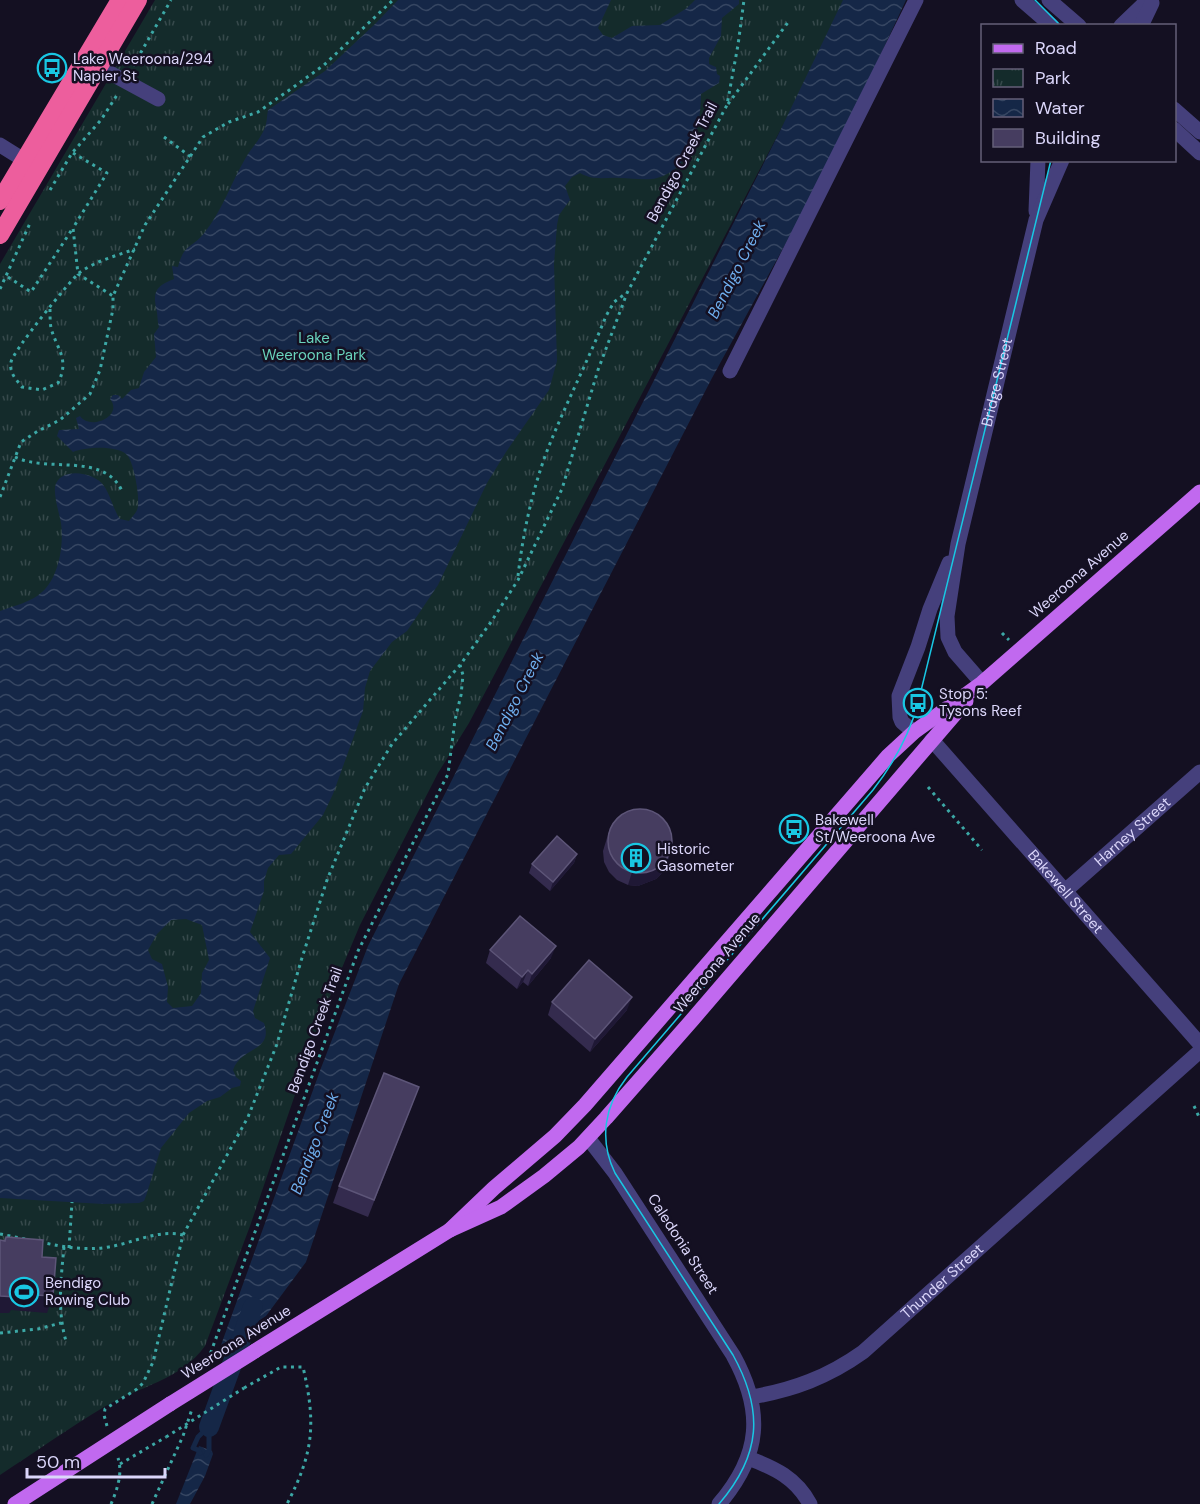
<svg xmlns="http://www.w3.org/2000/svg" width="1200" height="1504" viewBox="0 0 1200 1504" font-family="'DM Sans',sans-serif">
<defs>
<pattern id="park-tufts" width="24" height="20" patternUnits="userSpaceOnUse" patternTransform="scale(1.5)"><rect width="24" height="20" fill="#142b2b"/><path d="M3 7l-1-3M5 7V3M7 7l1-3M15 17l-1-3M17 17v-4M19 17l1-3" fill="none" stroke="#36494b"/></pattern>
<pattern id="water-waves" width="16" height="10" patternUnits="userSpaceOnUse" patternTransform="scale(1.5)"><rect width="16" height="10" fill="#152747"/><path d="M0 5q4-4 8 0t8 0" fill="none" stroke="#364662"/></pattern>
</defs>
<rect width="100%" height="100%" fill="#141022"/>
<path fill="url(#park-tufts)" d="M 155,0 L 844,0 L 792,108 L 469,723 L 438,773 L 360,925 L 323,1013 L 250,1226 L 205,1346 C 181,1380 138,1387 104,1407 C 69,1428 35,1452 0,1475 L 0,264 Z"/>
<g fill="url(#water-waves)" fill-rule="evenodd">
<path d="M 398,0 L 611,0 L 598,28 L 603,35 L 612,38 L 632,26 L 660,25 L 687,8 L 695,0 L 739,0 L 739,4 L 722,18 L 721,36 L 709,58 L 709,64 L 716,67 L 717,74 L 720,76 L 719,83 L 701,94 C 701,126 692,169 657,178 C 646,181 632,178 620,178 C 606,177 593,181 580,173 L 572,177 L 565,186 L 570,200 L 559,215 L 557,225 L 554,264 L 557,361 L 549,390 L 506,452 L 487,483 L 438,585 L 407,631 L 392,642 L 370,671 L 365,688 L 363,711 L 333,794 L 323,815 L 291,854 L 279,855 L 268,868 L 264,881 L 264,891 L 250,932 L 270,958 L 253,1011 L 255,1018 L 264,1023 C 274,1052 241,1046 233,1070 L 236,1077 L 241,1081 L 240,1086 L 232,1088 L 220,1097 L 207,1101 L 189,1113 L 161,1148 L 146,1196 L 144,1201 L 139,1203 L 103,1204 L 0,1198 L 0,611 C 13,606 32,602 42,592 C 59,577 64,545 61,523 C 59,512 54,498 55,487 C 59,466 95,472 104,486 C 111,496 113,509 120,519 L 129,521 C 131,518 136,513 137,510 C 141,501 134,462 127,455 C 117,445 85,447 73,452 L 57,436 L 59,430 L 79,429 L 76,418 L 80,416 C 90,431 124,416 110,399 L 113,395 L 118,395 L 122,399 L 131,390 L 139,388 L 144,372 L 156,357 L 154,334 L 159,327 C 157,320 158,315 156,308 C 153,291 156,286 174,279 L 172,266 L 178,267 C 184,243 192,249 205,232 C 222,211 231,183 245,159 C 251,148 263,137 266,124 C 267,120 267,115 268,110 L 325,71 L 376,23 ZM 186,919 L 202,925 L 209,960 L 202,973 L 201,993 L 192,1006 L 173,1008 L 167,1002 L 168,987 L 162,964 L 152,959 L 148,950 L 157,934 L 171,920 Z"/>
<path d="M 843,0 L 906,0 L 832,159 L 712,378 L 399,984 L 306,1262 L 266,1316 L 221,1345 L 321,1068 L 368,946 L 780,131 Z"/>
<path d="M 199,1446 L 212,1451 L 213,1454 L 205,1476 L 190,1504 L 176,1504 Z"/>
</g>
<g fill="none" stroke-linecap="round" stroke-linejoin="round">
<g stroke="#152747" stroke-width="5">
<path d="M 200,1453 L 198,1450 L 193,1448 L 198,1437 L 208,1427"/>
<path d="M 206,1455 L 209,1450 L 209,1427"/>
</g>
<path stroke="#152747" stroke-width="20" d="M 209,1427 L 253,1307"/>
<g stroke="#3ca8a6" stroke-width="3" stroke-dasharray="3 4.5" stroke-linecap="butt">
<path d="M 133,66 L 171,0"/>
<path d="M 728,104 L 789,21"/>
<path d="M 164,137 L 191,157"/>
<path d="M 73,153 L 107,173 L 73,228"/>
<path d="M 50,190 L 72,153 L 101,120 L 117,95"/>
<path d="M 8,277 L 31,292 L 73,228 L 78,274 L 113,296"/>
<path d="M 0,289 L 31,221"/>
<path d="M 50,309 C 50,315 50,322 51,328 C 57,350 70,359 58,383 L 42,390 L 22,387 C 16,379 9,373 11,362 C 13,351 69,282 79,273 C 95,261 116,256 135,249"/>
<path d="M 15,457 C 48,473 104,452 122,491"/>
<path d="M 0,497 L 21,442 L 38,431 L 60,420 L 90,394 L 100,370 L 113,309 L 113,296 L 145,225 L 203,137 L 229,122 L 258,112 L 295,86 L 324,65 L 393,0"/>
<path d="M 518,576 C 523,533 532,491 547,451 C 565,405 588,361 606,316 L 614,302 L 625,294"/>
<path d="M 1002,633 L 1009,640"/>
<path d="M 928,787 L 982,850"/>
<path d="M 1194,1106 L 1200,1119"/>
<path d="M 0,1234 L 25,1239"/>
<path d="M 40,1242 C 64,1247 85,1251 109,1247 C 133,1243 158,1229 183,1235"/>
<path d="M 64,1247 C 61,1278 57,1311 66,1341"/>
<path d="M 69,1248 L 72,1202"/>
<path d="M 0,1333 L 38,1329 L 61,1323"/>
<path d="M 208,1360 L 358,951 L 448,774 L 455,720 L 461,695 L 463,675 L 460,665"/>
<path d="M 244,1388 L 281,1367 L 303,1367 C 316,1423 314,1452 287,1504"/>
<path d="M 107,1426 L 104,1415 L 105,1409 L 137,1389 L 143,1383 L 153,1362 L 183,1235 L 248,1117 L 277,1044 L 301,961 L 327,880 L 365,788 L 392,744 L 460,665 L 491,622 L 518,580 L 562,489 L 598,370 L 627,293 L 727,105 L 738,45 L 744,0"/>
<path d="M 120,1464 L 166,1437"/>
<path d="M 111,1504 C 117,1490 123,1473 118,1458"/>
<path d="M 152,1504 L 183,1436 L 192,1409"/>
</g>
<g stroke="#45407c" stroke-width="15">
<path d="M 1022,0 L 1052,26"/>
<path d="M 1049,0 L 1079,26"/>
<path d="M 1121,26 L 1148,0"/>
<path d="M 1141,26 L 1152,3"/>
<path d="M 99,67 L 158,99"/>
<path d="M 1174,109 L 1200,132"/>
<path d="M 1174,129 L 1200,153"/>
<path d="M 0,145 L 24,160"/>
<path d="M 1036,211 L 1038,160"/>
<path d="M 730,371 L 916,0"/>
<path id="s1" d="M 982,683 L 955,652 L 948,637 L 947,616 L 958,544 L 1036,220 L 1062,160"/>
<path d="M 914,732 L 902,722 L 900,717 L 899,696 L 918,647 L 930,609 L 949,563"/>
<path id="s2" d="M 932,740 L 1200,1044"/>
<path id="s3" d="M 1065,891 L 1200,772"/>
<path d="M 588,1138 L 615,1173 L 733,1355 C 764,1411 761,1455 719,1504"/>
<path id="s4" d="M 751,1397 C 793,1390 828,1377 863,1352 L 1200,1051"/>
<path d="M 748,1458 C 775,1468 796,1478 810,1504"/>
</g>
<g stroke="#c169ef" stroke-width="15">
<path d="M 450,1230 L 494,1188 L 555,1136 L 585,1105 L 888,756 L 914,732 L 982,683 L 1200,492"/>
<path d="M 255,1351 L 450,1230 L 501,1207 L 544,1176 L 579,1147 L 606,1118 L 693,1019 L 966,701"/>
<path d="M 15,1504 L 170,1404"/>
</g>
<g stroke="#ed5e9d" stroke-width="18">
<path d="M 0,201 L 120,0"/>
<path d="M 0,235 L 138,0"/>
</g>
<g stroke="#19c7e3" stroke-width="1.5">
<path d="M 1035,0 L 1061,26"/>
<path d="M 719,1504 C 761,1455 764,1411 733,1355 L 615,1173 C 599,1140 604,1106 627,1077 L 873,790 C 894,763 909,736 918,703 L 1051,160"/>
</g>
<path stroke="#3ca8a6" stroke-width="3" stroke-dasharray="3 4.5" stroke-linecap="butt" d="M 166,1437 L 244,1388"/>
<path stroke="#c169ef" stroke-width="15" d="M 170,1404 L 255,1351"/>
</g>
<g fill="#342b4e">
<path d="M 610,828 L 672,850 L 663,872 L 656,879 L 638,886 L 628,885 L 617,880 L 609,872 L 604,862 L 603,851 Z"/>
<path d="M 577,854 L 574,863 L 550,891 L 529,873 L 532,864 Z"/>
<path d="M 490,950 L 551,958 L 528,986 L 523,982 L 517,989 L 486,963 Z"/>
<path d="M 552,1002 L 627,1010 L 590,1052 L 548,1015 Z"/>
<path d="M 413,1103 L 368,1217 L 333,1203 L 339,1186 Z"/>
</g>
<g fill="#1f1835">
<path d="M 672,850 L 663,872 L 656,879 L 638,886 L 628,885 L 632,872 Z"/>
<path d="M 577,854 L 574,863 L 550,891 L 553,882 Z"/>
<path d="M 556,946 L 551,958 L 528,986 L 532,974 Z"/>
<path d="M 528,970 L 523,982 L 517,989 L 522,977 Z"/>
<path d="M 632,997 L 627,1010 L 590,1052 L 595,1039 Z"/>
<path d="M 16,1294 L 53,1296 L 47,1313 L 11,1310 L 9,1313 L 0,1313 L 0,1296 Z"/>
</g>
<g fill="#463d60" stroke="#5d5578" stroke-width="1.5">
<circle cx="640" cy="841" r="32"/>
<path d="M 557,836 L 577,854 L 553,882 L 532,864 Z"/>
<path d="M 520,916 L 556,946 L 532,974 L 528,970 L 522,977 L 490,950 Z"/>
<path d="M 589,960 L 632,997 L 595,1039 L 552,1002 Z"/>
<path d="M 384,1073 L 419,1087 L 374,1200 L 339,1186 Z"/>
<path d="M 6,1237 L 43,1240 L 42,1257 L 56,1258 L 53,1296 L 16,1294 L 16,1297 L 0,1296 L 0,1240 L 5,1241 Z"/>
</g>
<defs>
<g id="bus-ring" transform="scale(1.5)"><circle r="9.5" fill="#141022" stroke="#19c7e3" stroke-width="1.5"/><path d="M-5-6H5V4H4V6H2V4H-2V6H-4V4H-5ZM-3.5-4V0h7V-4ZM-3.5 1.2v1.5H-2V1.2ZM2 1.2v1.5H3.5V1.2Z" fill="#19c7e3"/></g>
<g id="building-ring" transform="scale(1.5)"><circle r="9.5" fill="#141022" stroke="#19c7e3" stroke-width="1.5"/><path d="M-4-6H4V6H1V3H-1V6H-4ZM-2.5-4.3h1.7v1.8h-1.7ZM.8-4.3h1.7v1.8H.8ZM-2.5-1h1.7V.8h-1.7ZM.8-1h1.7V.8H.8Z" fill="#19c7e3"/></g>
<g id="stadium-ring" transform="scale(1.5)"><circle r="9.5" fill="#141022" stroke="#19c7e3" stroke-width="1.5"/><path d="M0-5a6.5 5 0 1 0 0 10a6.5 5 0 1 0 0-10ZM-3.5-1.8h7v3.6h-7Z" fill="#19c7e3"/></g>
</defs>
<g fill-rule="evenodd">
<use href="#bus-ring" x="52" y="68"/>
<use href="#bus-ring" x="918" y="703"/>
<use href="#bus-ring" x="794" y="829"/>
<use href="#building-ring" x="636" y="858"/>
<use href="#stadium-ring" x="24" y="1292"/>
</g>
<g text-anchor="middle" stroke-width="5" stroke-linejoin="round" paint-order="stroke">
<g font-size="15" fill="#dbd6fa" stroke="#141022" text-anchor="start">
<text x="73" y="64">Lake Weeroona/294<tspan x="73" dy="17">Napier St</tspan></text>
<text x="939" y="699">Stop 5:<tspan x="939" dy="17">Tysons Reef</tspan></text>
<text x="815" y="825">Bakewell<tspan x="815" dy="17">St/Weeroona Ave</tspan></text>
<text x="657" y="854">Historic<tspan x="657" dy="17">Gasometer</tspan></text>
<text x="45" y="1288">Bendigo<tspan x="45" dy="17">Rowing Club</tspan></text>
</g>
<g font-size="15" fill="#dbd6fa" stroke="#141022">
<text transform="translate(682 162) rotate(-62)" y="5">Bendigo Creek Trail</text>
<text dy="5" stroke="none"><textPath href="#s1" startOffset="318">Bridge Street</textPath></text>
<text transform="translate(1079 574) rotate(-41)" y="5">Weeroona Avenue</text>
<text dy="5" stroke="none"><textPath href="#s3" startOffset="90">Harney Street</textPath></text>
<text dy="5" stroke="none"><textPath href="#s2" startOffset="202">Bakewell Street</textPath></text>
<text transform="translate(717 963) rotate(-50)" y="5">Weeroona Avenue</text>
<text transform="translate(315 1030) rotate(-70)" y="5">Bendigo Creek Trail</text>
<text transform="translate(683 1244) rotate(57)" y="5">Caledonia Street</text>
<text dy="5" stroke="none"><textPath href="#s4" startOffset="228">Thunder Street</textPath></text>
<text transform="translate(236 1342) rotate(-32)" y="5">Weeroona Avenue</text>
</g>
<g font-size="15" fill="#69d3bc" stroke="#141022">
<text x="314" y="343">Lake<tspan x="314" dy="17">Weeroona Park</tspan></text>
</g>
<g font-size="16" font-style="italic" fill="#6fafef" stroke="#141022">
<text transform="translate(736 269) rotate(-63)" y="6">Bendigo Creek</text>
<text transform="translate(514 701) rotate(-63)" y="6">Bendigo Creek</text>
<text transform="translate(314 1143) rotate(-69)" y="6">Bendigo Creek</text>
</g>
</g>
<rect x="981" y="24" width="195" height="138" fill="#141022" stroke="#645f78" stroke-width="1.5"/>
<rect x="993" y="44" width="30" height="9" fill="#c169ef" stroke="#645f78" stroke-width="1.5"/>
<text x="1035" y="54" font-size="18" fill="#dbd6fa">Road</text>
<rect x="993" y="69" width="30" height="18" fill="url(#park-tufts)" stroke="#645f78" stroke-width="1.5"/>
<text x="1035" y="84" font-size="18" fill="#dbd6fa">Park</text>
<rect x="993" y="99" width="30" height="18" fill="url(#water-waves)" stroke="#645f78" stroke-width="1.5"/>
<text x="1035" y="114" font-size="18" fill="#dbd6fa">Water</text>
<rect x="993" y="129" width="30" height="18" fill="#463d60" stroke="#645f78" stroke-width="1.5"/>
<text x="1035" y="144" font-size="18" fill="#dbd6fa">Building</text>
<path d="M27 1468v9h138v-9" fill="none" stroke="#dbd6fa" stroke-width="3"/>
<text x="36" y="1468" font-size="18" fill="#dbd6fa" stroke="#141022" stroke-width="4.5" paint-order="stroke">50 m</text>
</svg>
